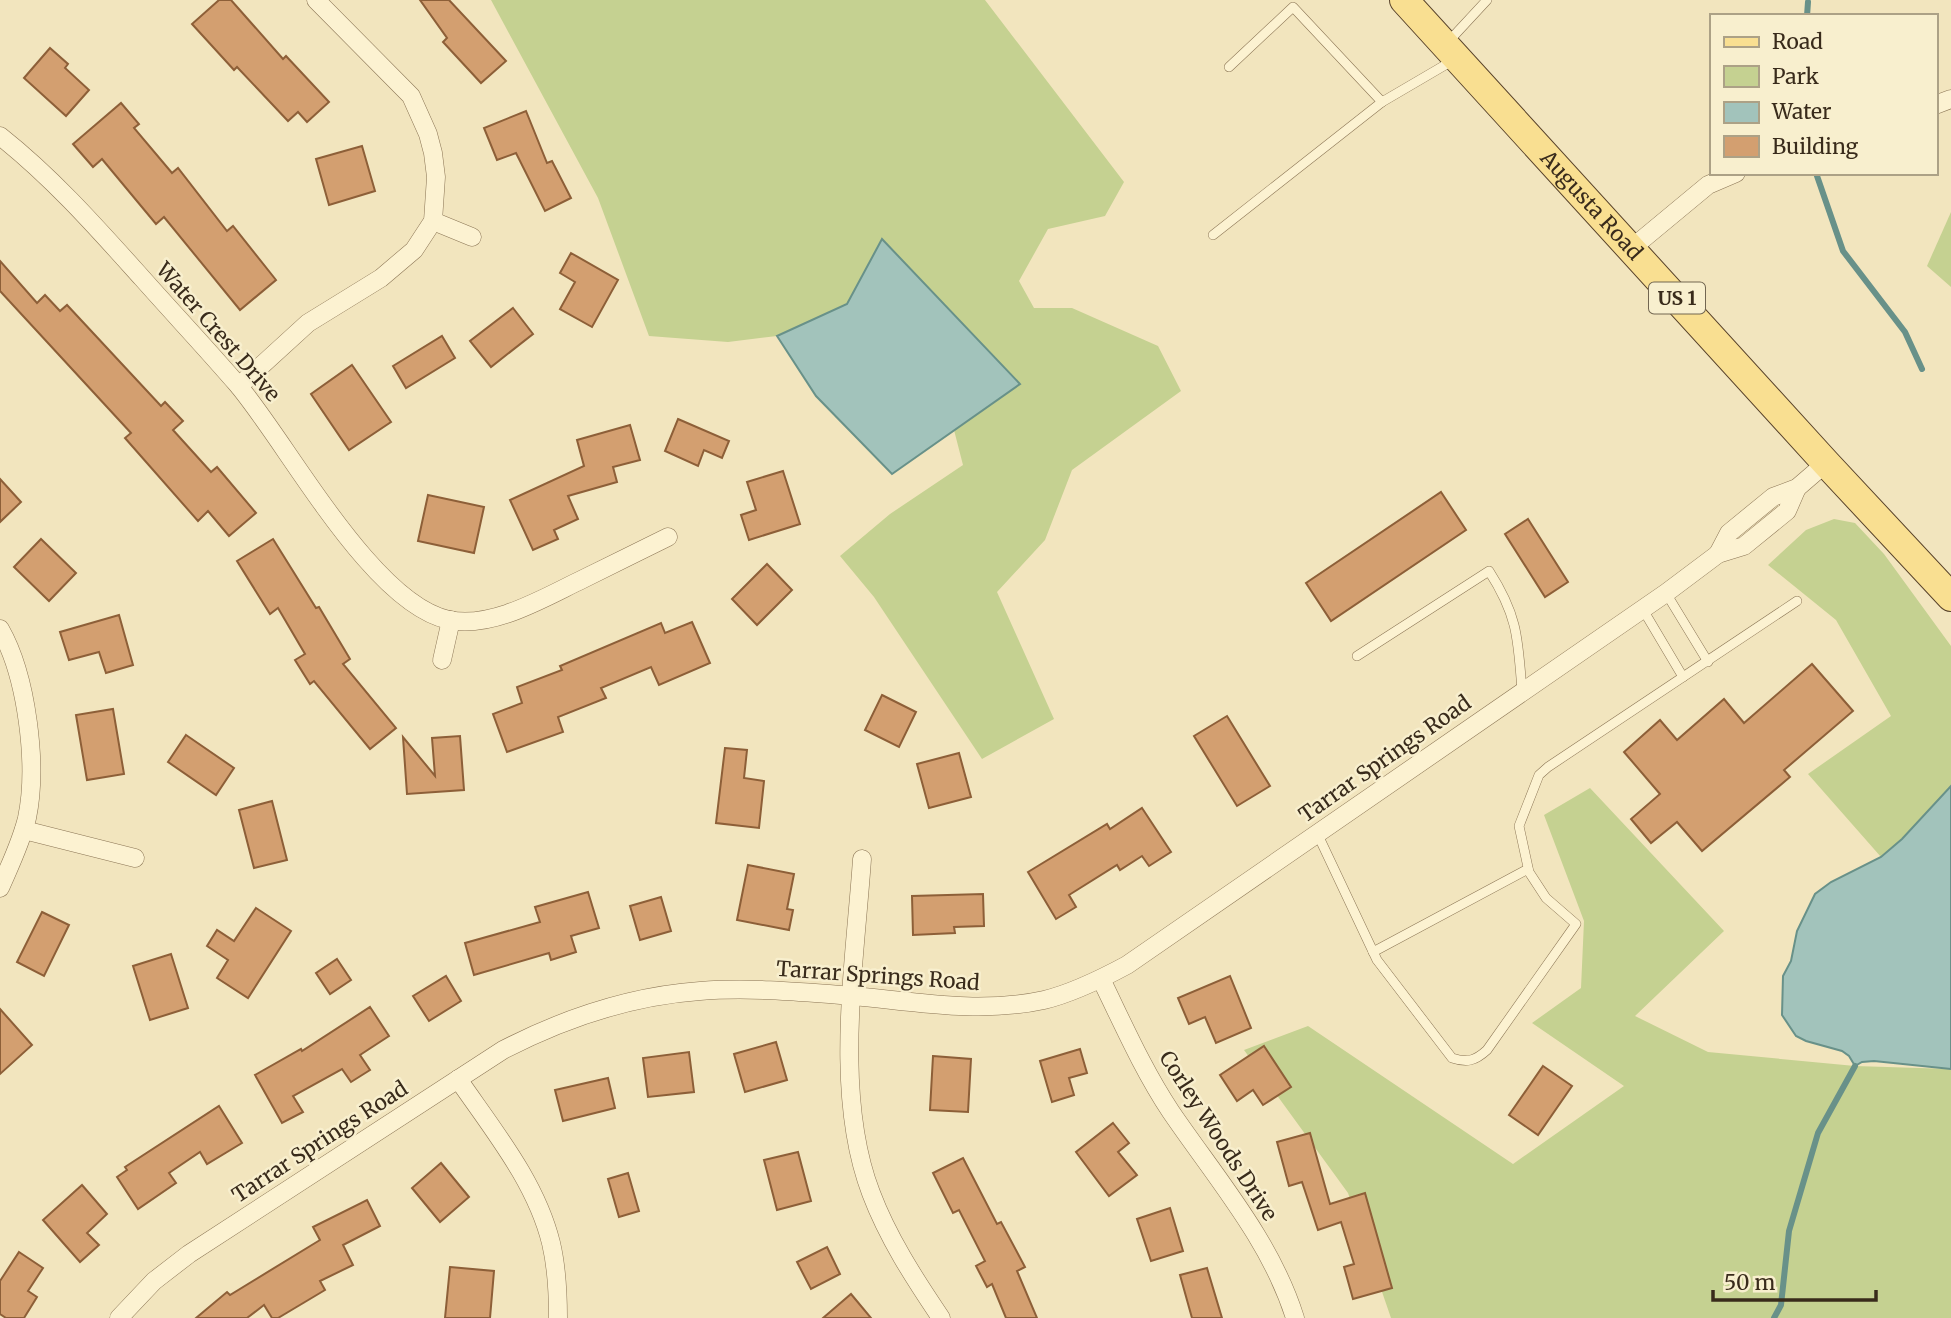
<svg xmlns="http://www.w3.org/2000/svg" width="1951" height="1318" viewBox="0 0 1951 1318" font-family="Merriweather,serif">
<rect width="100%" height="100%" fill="#f2e5be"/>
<g fill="#c5d191">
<path d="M 491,0 L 985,0 L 1124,182 L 1105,216 L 1048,229 L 1019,281 L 1034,308 L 1072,308 L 1158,346 L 1181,391 L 1072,470 L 1045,540 L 997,592 L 1054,719 L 982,759 L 874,597 L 840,556 L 890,514 L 963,465 L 954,430 L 1019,385 L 847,304 L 777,336 L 728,342 L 649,336 L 598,198 Z"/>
<path d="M 1951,212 L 1951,287 L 1927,266 Z"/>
<path d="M 1834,519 L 1855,523 L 1884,554 L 1951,646 L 1951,786 L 1902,839 L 1881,857 L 1808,774 L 1891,716 L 1836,620 L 1768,565 L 1806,530 Z"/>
<path d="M 1590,788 L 1724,931 L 1635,1016 L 1708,1052 L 1855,1066 L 1951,1069 L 1951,1318 L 1391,1318 L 1348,1193 L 1244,1050 L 1308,1026 L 1513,1164 L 1624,1086 L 1532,1023 L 1581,988 L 1584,921 L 1544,815 Z"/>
</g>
<g fill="#a2c3bb" stroke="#689189" stroke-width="2">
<path d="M 882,239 L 1020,384 L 892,474 L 816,396 L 777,336 L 847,304 Z"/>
<path d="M 1951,786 L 1951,1069 L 1874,1061 L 1862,1062 L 1855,1066 L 1849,1056 L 1842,1051 L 1806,1041 L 1796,1036 L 1782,1015 L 1783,976 L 1791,961 L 1797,931 L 1815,894 L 1831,882 L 1881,857 L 1902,839 Z"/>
</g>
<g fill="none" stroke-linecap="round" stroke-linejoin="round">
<g stroke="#689189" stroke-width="6">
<path d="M 1807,16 L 1808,2"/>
<path d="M 1816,173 L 1843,251 L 1905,332 L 1922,369"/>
<path d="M 1774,1318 L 1781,1305 L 1789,1231 L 1818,1133 L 1855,1066"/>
</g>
</g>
<g fill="#d39f70" stroke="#8d5f38" stroke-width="2">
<path d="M 219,0 L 231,0 L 283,59 L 286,56 L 329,102 L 307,122 L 298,112 L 288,121 L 237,67 L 234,70 L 192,24 Z"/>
<path d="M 420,0 L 449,0 L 506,61 L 481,83 L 443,42 L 447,38 Z"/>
<path d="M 50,48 L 68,64 L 65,68 L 89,90 L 66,116 L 24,78 Z"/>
<path d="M 121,103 L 139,124 L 134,128 L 172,173 L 178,168 L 227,231 L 233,226 L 276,280 L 240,310 L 164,217 L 156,224 L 102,159 L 93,167 L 73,144 Z"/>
<path d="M 526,111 L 547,163 L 552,161 L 571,198 L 545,211 L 516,153 L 497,160 L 484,128 Z"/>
<path d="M 362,146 L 375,191 L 329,205 L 316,159 Z"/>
<path d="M 571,253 L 618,280 L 592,327 L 560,309 L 575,282 L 560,273 Z"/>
<path d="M 0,261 L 37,303 L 45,295 L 60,311 L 67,305 L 161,406 L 165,402 L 183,421 L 173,430 L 211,472 L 217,467 L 256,513 L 229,536 L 208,511 L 198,521 L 125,438 L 131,433 L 0,291 Z"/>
<path d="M 513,308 L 533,334 L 491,367 L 470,341 Z"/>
<path d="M 442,336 L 455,358 L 406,388 L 393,366 Z"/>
<path d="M 352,365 L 391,422 L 349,450 L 311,394 Z"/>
<path d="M 678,419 L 729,441 L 722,458 L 704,450 L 698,466 L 665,451 Z"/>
<path d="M 630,425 L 640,460 L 613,467 L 617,482 L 568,496 L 578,519 L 554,530 L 558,539 L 533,550 L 510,500 L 584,466 L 577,440 Z"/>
<path d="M 783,471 L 800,524 L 749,540 L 741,515 L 756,510 L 747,482 Z"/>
<path d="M 0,479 L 21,502 L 0,522 Z"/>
<path d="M 1441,492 L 1466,530 L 1331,621 L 1306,583 Z"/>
<path d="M 428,495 L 484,507 L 474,553 L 418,541 Z"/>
<path d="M 1528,519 L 1568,582 L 1545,597 L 1505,534 Z"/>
<path d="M 41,539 L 76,573 L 49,601 L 14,567 Z"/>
<path d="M 273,539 L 316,608 L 319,607 L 350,659 L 343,664 L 396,728 L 370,749 L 314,681 L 310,684 L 295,660 L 305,654 L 278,608 L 270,614 L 237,561 Z"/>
<path d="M 767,564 L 792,590 L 757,625 L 732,599 Z"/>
<path d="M 119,615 L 133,665 L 106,673 L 99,652 L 69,660 L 60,632 Z"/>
<path d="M 692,622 L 710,663 L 659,685 L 651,667 L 601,688 L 606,698 L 558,717 L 563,732 L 507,752 L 493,714 L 522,703 L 517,687 L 562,670 L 560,666 L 661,623 L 665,633 Z"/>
<path d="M 1812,664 L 1853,711 L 1784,770 L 1790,777 L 1702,851 L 1677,822 L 1651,843 L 1631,819 L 1660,794 L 1624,752 L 1660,720 L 1677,740 L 1724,699 L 1744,723 Z"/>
<path d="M 882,695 L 916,712 L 899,747 L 865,730 Z"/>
<path d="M 113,709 L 124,774 L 87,780 L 76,715 Z"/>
<path d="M 1227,716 L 1270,786 L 1237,806 L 1194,736 Z"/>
<path d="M 186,735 L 234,768 L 216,795 L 168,762 Z"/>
<path d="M 460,736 L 464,790 L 407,794 L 403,737 L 435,776 L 432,738 Z"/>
<path d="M 725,748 L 747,750 L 744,778 L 764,781 L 759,828 L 716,823 Z"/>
<path d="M 959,753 L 971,797 L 929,808 L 917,764 Z"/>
<path d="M 272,801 L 287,860 L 254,868 L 239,810 Z"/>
<path d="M 1142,808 L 1171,852 L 1149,866 L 1142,856 L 1120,870 L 1117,865 L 1069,895 L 1076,907 L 1056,919 L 1028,872 L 1107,824 L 1110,829 Z"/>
<path d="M 748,865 L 794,874 L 787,909 L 793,910 L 789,930 L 737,920 Z"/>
<path d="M 588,892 L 599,928 L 571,936 L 576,952 L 551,960 L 549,953 L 474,975 L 465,943 L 540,922 L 535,907 Z"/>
<path d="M 983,894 L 984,926 L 954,927 L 955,933 L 913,935 L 912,896 Z"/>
<path d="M 661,897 L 671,931 L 640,940 L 630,906 Z"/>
<path d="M 256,908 L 291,931 L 248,998 L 217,978 L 228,960 L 207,946 L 217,930 L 234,941 Z"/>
<path d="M 42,912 L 69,925 L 44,976 L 17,962 Z"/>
<path d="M 171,954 L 188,1008 L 150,1020 L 133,966 Z"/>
<path d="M 337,959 L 351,980 L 330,994 L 316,973 Z"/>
<path d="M 446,976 L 461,1001 L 429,1021 L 413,996 Z"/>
<path d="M 1230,976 L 1251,1028 L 1216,1043 L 1205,1017 L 1189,1024 L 1178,998 Z"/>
<path d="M 370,1007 L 389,1036 L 360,1055 L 370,1070 L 351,1082 L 342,1069 L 293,1096 L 303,1112 L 282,1123 L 255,1075 L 301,1049 L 302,1051 Z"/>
<path d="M 0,1009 L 32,1045 L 0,1074 Z"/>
<path d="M 776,1042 L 787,1080 L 745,1092 L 734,1054 Z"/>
<path d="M 1264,1046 L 1291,1087 L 1263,1105 L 1253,1090 L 1237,1101 L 1220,1075 Z"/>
<path d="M 1080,1049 L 1087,1073 L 1069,1078 L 1074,1095 L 1052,1102 L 1040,1061 Z"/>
<path d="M 689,1052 L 694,1092 L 648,1097 L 643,1058 Z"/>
<path d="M 933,1056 L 971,1059 L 968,1112 L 930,1110 Z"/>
<path d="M 1543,1066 L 1572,1086 L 1538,1135 L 1509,1115 Z"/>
<path d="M 608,1078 L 615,1108 L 563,1121 L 555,1090 Z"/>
<path d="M 219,1106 L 242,1143 L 207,1164 L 200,1152 L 169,1173 L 176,1183 L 138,1209 L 117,1177 L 127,1170 L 125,1167 Z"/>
<path d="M 1113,1123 L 1129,1143 L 1118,1152 L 1137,1175 L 1109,1196 L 1076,1152 Z"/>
<path d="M 1310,1133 L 1330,1204 L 1365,1193 L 1392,1288 L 1353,1299 L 1344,1267 L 1354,1264 L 1341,1222 L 1318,1230 L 1302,1182 L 1289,1186 L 1277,1142 Z"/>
<path d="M 798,1152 L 811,1201 L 777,1210 L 764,1160 Z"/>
<path d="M 963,1158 L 997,1224 L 1001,1222 L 1025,1267 L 1017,1271 L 1037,1318 L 1006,1318 L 992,1284 L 987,1287 L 976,1266 L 985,1261 L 959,1210 L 953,1213 L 933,1173 Z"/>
<path d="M 441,1163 L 469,1197 L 440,1222 L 412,1188 Z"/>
<path d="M 628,1173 L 639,1211 L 619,1217 L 608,1179 Z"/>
<path d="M 82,1185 L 107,1214 L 87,1233 L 99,1245 L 80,1262 L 43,1220 Z"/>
<path d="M 367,1200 L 380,1226 L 343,1245 L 353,1265 L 320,1281 L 325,1290 L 278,1318 L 272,1318 L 264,1305 L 247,1318 L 196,1318 L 227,1292 L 230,1295 L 320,1240 L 313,1227 Z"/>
<path d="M 1170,1208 L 1183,1251 L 1151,1261 L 1137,1219 Z"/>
<path d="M 827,1247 L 840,1274 L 811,1289 L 797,1262 Z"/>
<path d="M 19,1252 L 43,1268 L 28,1291 L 37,1297 L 24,1318 L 6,1318 L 0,1314 L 0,1281 Z"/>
<path d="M 450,1267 L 494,1271 L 490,1318 L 445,1318 Z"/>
<path d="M 1207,1268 L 1222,1318 L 1192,1318 L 1180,1275 Z"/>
<path d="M 851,1294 L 871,1318 L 823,1318 Z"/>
</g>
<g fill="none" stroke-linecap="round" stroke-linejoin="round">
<g stroke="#8b7555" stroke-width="10">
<g id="service">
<path d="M 1449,41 L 1487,0"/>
<path d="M 1229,67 L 1293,7 L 1382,102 L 1452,61"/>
<path d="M 1213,235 L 1382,102"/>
<path d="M 1666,593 L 1708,662"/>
<path d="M 1642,608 L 1683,677"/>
<path d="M 1357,656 L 1489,571 C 1518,616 1518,639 1522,691"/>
<path d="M 1317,833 L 1377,960 L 1452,1058 C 1467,1063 1475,1061 1487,1050 L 1576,924 L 1546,898 L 1529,872 L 1519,826 L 1539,775 L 1548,767 L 1797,601"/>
<path d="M 1373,952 L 1528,869"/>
</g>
</g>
<g stroke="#8b7555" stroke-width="19">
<g id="minor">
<path d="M 1935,105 L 1951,99"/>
<path d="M 0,136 C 53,178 97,228 142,278 C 173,313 206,348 237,384 C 288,444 372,604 449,620 C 493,629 545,597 583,579 C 611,565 640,551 668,537"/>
<path d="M 433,221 L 472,237"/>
<path d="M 1632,248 L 1708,185 L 1736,173"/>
<path d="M 239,386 L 308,323 L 381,278 L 414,250 L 433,221 L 436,177 L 433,153 L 428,134 L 411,96 L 316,0"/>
<path d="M 1718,554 L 1729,533 L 1773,497 L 1797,488 L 1826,463"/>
<path d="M 0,629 C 27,676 38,765 27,818 C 21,843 10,865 0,888"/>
<path d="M 442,660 L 451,620"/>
<path d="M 24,830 L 135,858"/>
<path d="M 862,859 C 855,963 833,1094 871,1193 C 888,1238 914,1278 941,1318"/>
<path d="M 1101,979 C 1123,1024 1143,1070 1171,1112 C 1216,1178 1271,1241 1295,1318"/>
<path d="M 458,1079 C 493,1130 536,1182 551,1243 C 557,1268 558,1293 558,1318"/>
<path d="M 119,1318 L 154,1281 L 189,1254 L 503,1050 C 565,1018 630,996 700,991 C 750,987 803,992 854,996 C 917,1002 980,1014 1044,1000 C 1073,993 1101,979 1127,965 L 1666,593 L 1718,554 L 1744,546 L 1787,511 L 1797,488"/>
</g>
</g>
<g stroke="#58422a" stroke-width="30">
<g id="primary">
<path id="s1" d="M 1404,0 L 1826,463 L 1951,597"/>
</g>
</g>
<use href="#service" stroke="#fcf2d1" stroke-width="9"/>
<use href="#minor" stroke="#fcf2d1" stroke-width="18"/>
<use href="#primary" stroke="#f9df91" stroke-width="28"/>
</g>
<g text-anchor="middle" stroke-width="5" stroke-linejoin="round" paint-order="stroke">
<rect fill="#f8efce" stroke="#726651" stroke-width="2" x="1649" y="282.5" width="56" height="31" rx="5"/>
<g font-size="19" font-weight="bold" fill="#392b1b">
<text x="1677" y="305">US 1</text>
</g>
<g font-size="21" fill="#392b1b" stroke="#f8efce">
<text dy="7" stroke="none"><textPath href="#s1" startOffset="278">Augusta Road</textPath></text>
<text transform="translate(218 332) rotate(49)" y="7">Water Crest Drive</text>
<text transform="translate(1385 759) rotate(-35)" y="7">Tarrar Springs Road</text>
<text transform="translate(878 976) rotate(4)" y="7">Tarrar Springs Road</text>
<text transform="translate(1218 1136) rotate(57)" y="7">Corley Woods Drive</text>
<text transform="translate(320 1142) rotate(-33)" y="7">Tarrar Springs Road</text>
</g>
</g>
<rect x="1710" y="14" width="228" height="161" fill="#f8efce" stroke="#aca186" stroke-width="2"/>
<rect x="1724" y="37" width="35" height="10" fill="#f9df91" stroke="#aca186" stroke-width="2"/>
<text x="1772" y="49" font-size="21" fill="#392b1b">Road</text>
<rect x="1724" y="66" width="35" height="21" fill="#c5d191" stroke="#aca186" stroke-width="2"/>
<text x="1772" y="84" font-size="21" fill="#392b1b">Park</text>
<rect x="1724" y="102" width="35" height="21" fill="#a2c3bb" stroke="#aca186" stroke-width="2"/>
<text x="1772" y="119" font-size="21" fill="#392b1b">Water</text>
<rect x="1724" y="136" width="35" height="21" fill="#d39f70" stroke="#aca186" stroke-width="2"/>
<text x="1772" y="154" font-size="21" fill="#392b1b">Building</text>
<path d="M1713 1290v10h163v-10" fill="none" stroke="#392b1b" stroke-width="3.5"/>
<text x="1724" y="1290" font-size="21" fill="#392b1b" stroke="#f8efce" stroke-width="5" paint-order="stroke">50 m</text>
</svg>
